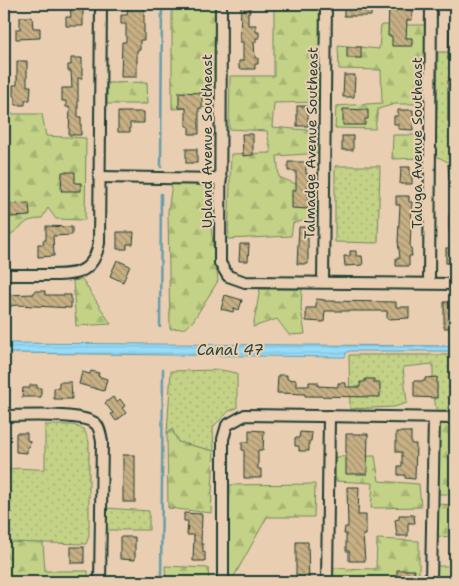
<svg xmlns="http://www.w3.org/2000/svg" width="459" height="586" viewBox="0 0 459 586" font-family="'Shantell Sans',sans-serif">
<defs>
<pattern id="grass-dots" width="8" height="8" patternUnits="userSpaceOnUse" patternTransform="scale(1.25)"><rect width="8" height="8" fill="#c3d286"/><path d="M2 2h.1M6 6h.1" fill="none" stroke="#a7b574" stroke-width="1.8" stroke-linecap="round"/></pattern>
<pattern id="forest-firs" width="22" height="20" patternUnits="userSpaceOnUse" patternTransform="scale(1.25)"><rect width="22" height="20" fill="#c3d286"/><path d="M5 1l3.5 6h-7zM16 11l3.5 6h-7z" fill="#a7b574"/></pattern>
<pattern id="water-rules" width="6" height="5" patternUnits="userSpaceOnUse" patternTransform="scale(1.25)"><rect width="6" height="5" fill="#97dcf9"/><path d="M0 2.5h6" fill="none" stroke="#82bed6"/></pattern>
<pattern id="building-back-hatch" width="6" height="6" patternUnits="userSpaceOnUse" patternTransform="scale(1.25)"><rect width="6" height="6" fill="#c8b084"/><path d="M-1 5l2 2M0 0l6 6M5-1l2 2" fill="none" stroke="#a2906d"/></pattern>
</defs>
<rect width="100%" height="100%" fill="#eaceb1"/>
<filter id="ink" filterUnits="userSpaceOnUse"><feTurbulence type="fractalNoise" baseFrequency=".02" numOctaves="2"/><feDisplacementMap in="SourceGraphic" scale="10" xChannelSelector="R" yChannelSelector="G"/><feConvolveMatrix kernelMatrix="1 2 1 2 8 2 1 2 1" color-interpolation-filters="sRGB"/></filter>
<g filter="url(#ink)">
<g fill="url(#grass-dots)" stroke="#71885d">
<path d="M 438,52 L 455,52 L 455,162 L 448,162 L 436,156 Z"/>
<path d="M 335,166 L 380,166 L 378,243 L 335,242 Z"/>
<path d="M 349,355 L 455,355 L 455,410 L 436,410 L 433,388 L 433,364 L 403,367 L 407,403 L 394,407 L 350,409 Z"/>
<path d="M 221,370 L 237,373 L 237,408 L 229,411 L 213,427 L 214,451 L 178,442 L 172,429 L 167,433 L 171,371 Z"/>
<path d="M 45,425 L 73,425 L 84,429 L 89,442 L 89,536 L 86,544 L 4,542 L 4,485 L 10,469 C 21,467 33,470 45,469 Z"/>
<path d="M 105,508 L 149,511 L 149,530 L 104,530 Z"/>
</g>
<g fill="url(#forest-firs)" stroke="#71885d">
<path d="M 172,4 L 211,4 L 216,7 L 216,107 L 172,109 Z"/>
<path d="M 274,4 L 322,4 L 319,102 L 274,103 L 272,127 L 318,131 L 320,153 L 277,156 L 279,177 L 315,192 L 317,218 L 293,223 L 291,236 L 228,239 L 231,154 L 271,153 L 267,131 L 229,129 L 230,76 L 274,76 Z"/>
<path d="M 381,25 L 426,25 L 426,104 L 395,104 L 378,109 L 375,129 L 335,128 L 336,106 L 382,103 L 381,70 L 339,69 L 338,45 L 379,49 Z"/>
<path d="M 147,82 L 148,104 L 107,104 L 107,83 Z"/>
<path d="M 4,114 L 42,114 L 46,136 L 86,138 L 85,220 L 56,219 L 48,208 L 42,218 L 28,221 L 4,240 Z"/>
<path d="M 393,135 L 421,135 L 421,158 L 392,159 Z"/>
<path d="M 201,182 L 212,191 L 210,221 L 218,281 L 193,321 L 186,328 L 170,329 L 168,212 L 172,183 Z"/>
<path d="M 82,279 L 111,324 L 76,326 L 73,281 Z"/>
<path d="M 260,289 L 302,289 L 301,309 L 305,334 L 289,335 L 277,319 L 253,327 Z"/>
<path d="M 439,424 L 455,424 L 455,494 L 435,494 L 436,430 Z"/>
<path d="M 172,429 L 178,442 L 214,451 L 211,513 L 168,508 L 167,433 Z"/>
<path d="M 375,456 L 379,481 L 419,484 L 421,507 L 371,508 L 373,483 L 335,481 L 335,457 Z"/>
<path d="M 315,484 L 314,517 L 267,517 L 231,582 L 228,582 L 230,485 Z"/>
<path d="M 436,504 L 455,505 L 455,537 L 435,536 Z"/>
<path d="M 377,539 L 419,541 L 419,582 L 330,582 L 330,568 L 376,569 Z"/>
<path d="M 4,542 L 43,543 L 45,571 L 88,571 L 88,582 L 4,582 Z"/>
<path d="M 165,566 L 208,568 L 209,582 L 166,582 Z"/>
<path d="M 434,566 L 447,566 L 455,568 L 455,582 L 434,582 Z"/>
</g>
<path fill="url(#water-rules)" stroke="#679caa" d="M 4,343 L 455,346 L 455,351 L 349,351 L 346,353 L 345,357 L 4,353 Z"/>
<g fill="none" stroke-linecap="round" stroke-linejoin="round">
<g stroke="#679caa" stroke-width="2.5">
<path d="M 161,167 L 162,4"/>
<path d="M 160,327 L 161,194"/>
<path d="M 161,582 L 163,369"/>
</g>
</g>
<g fill="url(#building-back-hatch)" stroke="#1f3d34">
<path d="M 128,4 L 144,4 L 144,40 L 140,40 L 140,50 L 137,50 L 137,77 L 121,77 L 122,42 L 126,42 L 126,24 L 121,24 L 121,15 L 127,15 Z"/>
<path d="M 241,4 L 250,4 L 250,12 L 248,12 L 248,25 L 256,25 L 256,32 L 259,32 L 259,38 L 256,38 L 256,42 L 254,42 L 255,58 L 258,58 L 258,64 L 255,64 L 255,69 L 239,69 L 239,61 L 243,61 L 243,42 L 240,42 Z"/>
<path d="M 344,4 L 368,4 L 368,5 L 371,5 L 371,16 L 344,16 Z"/>
<path d="M 389,4 L 414,4 L 412,20 L 407,20 L 406,38 L 412,38 L 412,46 L 392,46 L 392,36 L 388,36 Z"/>
<path d="M 70,6 L 83,6 L 83,26 L 66,26 L 66,17 L 71,17 Z"/>
<path d="M 20,17 L 32,17 L 33,28 L 40,28 L 40,38 L 16,39 L 16,29 L 20,29 Z"/>
<path d="M 449,23 L 455,23 L 455,59 L 448,60 Z"/>
<rect x="347" y="47" width="14" height="11"/>
<path d="M 71,58 L 82,58 L 82,78 L 78,78 L 78,117 L 81,117 L 81,135 L 69,135 L 70,108 L 66,107 L 66,101 L 62,101 L 62,88 L 72,88 L 71,71 L 68,71 L 68,65 L 71,65 Z"/>
<path d="M 17,61 L 27,61 L 27,86 L 31,86 L 30,100 L 25,100 L 25,105 L 15,105 L 15,96 L 13,96 L 13,85 L 17,85 Z"/>
<path d="M 344,75 L 355,75 L 354,97 L 343,97 Z"/>
<rect x="448" y="81" width="7" height="40"/>
<path d="M 179,92 L 202,93 L 202,108 L 199,108 L 199,134 L 189,134 L 189,126 L 186,126 L 186,108 L 179,108 Z"/>
<rect x="297" y="106" width="11" height="20"/>
<path d="M 343,109 L 368,110 L 368,119 L 365,119 L 365,125 L 343,125 Z"/>
<path d="M 398,110 L 413,110 L 413,130 L 398,129 L 398,124 L 394,124 L 394,116 L 398,116 Z"/>
<path d="M 118,112 L 144,112 L 144,123 L 130,123 L 130,132 L 118,132 Z"/>
<path d="M 242,134 L 253,134 L 253,155 L 243,156 Z"/>
<rect x="342" y="136" width="11" height="14"/>
<rect x="186" y="149" width="11" height="14"/>
<path d="M 288,162 L 306,162 L 306,174 L 308,174 L 308,209 L 292,208 L 292,190 L 296,190 L 296,171 L 288,171 Z"/>
<path d="M 448,164 L 455,164 L 455,180 L 449,180 Z"/>
<path d="M 401,167 L 410,167 L 410,175 L 412,175 L 412,184 L 400,184 Z"/>
<path d="M 62,172 L 75,172 L 75,183 L 81,183 L 81,191 L 61,191 Z"/>
<path d="M 396,196 L 409,196 L 409,202 L 412,202 L 410,248 L 411,248 L 412,256 L 409,256 L 409,266 L 396,266 L 396,258 L 400,258 L 398,241 L 400,205 L 396,205 Z"/>
<path d="M 29,203 L 30,216 L 10,217 L 10,204 Z"/>
<rect x="449" y="215" width="6" height="16"/>
<path d="M 46,226 L 72,227 L 72,235 L 53,236 L 54,256 L 38,257 L 38,244 L 44,244 L 43,240 L 46,240 Z"/>
<path d="M 299,227 L 308,227 L 308,264 L 297,264 Z"/>
<path d="M 117,232 L 134,232 L 133,244 L 127,244 L 127,249 L 117,249 Z"/>
<path d="M 240,244 L 249,244 L 248,261 L 239,261 Z"/>
<rect x="446" y="248" width="9" height="15"/>
<path d="M 350,251 L 356,251 L 356,256 L 362,256 L 363,265 L 345,266 L 344,256 L 350,256 Z"/>
<path d="M 117,260 L 130,266 L 123,282 L 110,276 Z"/>
<path d="M 34,291 L 45,291 L 45,295 L 71,295 L 71,308 L 17,305 L 10,306 L 10,311 L 4,311 L 4,295 L 34,294 Z"/>
<path d="M 225,295 L 242,300 L 239,310 L 234,308 L 233,312 L 221,309 Z"/>
<path d="M 316,299 L 325,300 L 325,301 L 396,302 L 396,307 L 409,307 L 409,318 L 387,319 L 387,311 L 325,311 L 324,322 L 306,321 L 306,308 L 316,308 Z"/>
<path d="M 444,302 L 452,302 L 452,308 L 455,308 L 455,328 L 444,328 Z"/>
<path d="M 91,371 L 99,373 L 98,376 L 107,379 L 104,391 L 79,384 L 82,372 L 90,374 Z"/>
<path d="M 278,375 L 287,375 L 287,379 L 296,380 L 296,386 L 309,386 L 309,382 L 318,382 L 318,386 L 338,387 L 338,383 L 346,383 L 346,387 L 360,387 L 360,382 L 365,382 L 365,379 L 374,379 L 374,383 L 380,383 L 380,397 L 305,396 L 305,394 L 277,393 Z"/>
<path d="M 437,377 L 437,398 L 414,397 L 414,381 L 425,381 L 425,378 Z"/>
<path d="M 59,382 L 71,382 L 72,399 L 54,399 L 54,388 L 59,388 Z"/>
<path d="M 30,385 L 37,385 L 37,388 L 41,388 L 41,397 L 22,397 L 23,388 L 30,388 Z"/>
<path d="M 113,397 L 117,402 L 120,399 L 125,406 L 122,408 L 126,413 L 116,421 L 111,414 L 113,413 L 105,403 Z"/>
<path d="M 249,430 L 264,431 L 263,450 L 258,450 L 258,469 L 261,469 L 261,478 L 244,478 L 244,450 L 242,450 L 242,442 L 249,442 Z"/>
<path d="M 300,432 L 312,433 L 311,441 L 309,441 L 309,451 L 299,451 L 299,446 L 295,446 L 295,438 L 299,438 Z"/>
<path d="M 396,432 L 411,432 L 411,444 L 416,444 L 415,479 L 405,478 L 405,475 L 398,475 L 398,466 L 402,466 L 402,452 L 396,452 Z"/>
<path d="M 16,433 L 27,433 L 27,440 L 30,441 L 29,447 L 27,447 L 27,453 L 16,452 Z"/>
<path d="M 346,434 L 368,434 L 367,474 L 346,474 Z"/>
<rect x="123" y="455" width="12" height="47"/>
<path d="M 347,487 L 359,487 L 358,515 L 366,515 L 366,535 L 363,535 L 365,561 L 349,561 L 349,551 L 346,551 L 346,534 L 344,534 L 345,527 L 348,527 Z"/>
<path d="M 184,513 L 202,514 L 201,544 L 203,544 L 203,552 L 205,552 L 205,561 L 193,561 L 194,535 L 187,535 L 188,521 L 184,521 Z"/>
<path d="M 399,515 L 414,515 L 415,523 L 408,523 L 408,536 L 397,536 L 395,520 L 399,519 Z"/>
<path d="M 120,537 L 135,537 L 135,560 L 120,559 Z"/>
<path d="M 296,542 L 308,542 L 309,582 L 296,582 Z"/>
<rect x="71" y="547" width="13" height="16"/>
<path d="M 397,570 L 415,570 L 413,582 L 397,582 Z"/>
</g>
<g fill="none" stroke-linecap="round" stroke-linejoin="round">
<g stroke="#1f3d34" stroke-width="14">
<g id="minor">
<path d="M 221,4 L 220,263 L 228,276 L 245,282 L 455,284"/>
<path d="M 99,177 L 221,179"/>
<path d="M 4,275 C 18,275 32,275 47,275 C 74,275 93,275 99,243 L 101,4"/>
<path d="M 323,282 L 326,4"/>
<path d="M 429,283 L 431,4"/>
<path d="M 4,416 C 23,416 83,412 96,424 C 100,428 101,436 102,442 L 100,582"/>
<path d="M 223,582 L 223,439 L 227,425 L 245,415 L 455,418"/>
<path d="M 327,582 L 329,416"/>
<path d="M 431,582 L 434,418"/>
</g>
</g>
<use href="#minor" stroke="#eaceb1" stroke-width="10"/>
</g>
</g>
<g text-anchor="middle" stroke-width="4" stroke-linejoin="round" paint-order="stroke">
<g font-size="14" fill="#1f3d34" stroke="#eaceb1">
<text transform="translate(207 141) rotate(-90)" y="5">Upland Avenue Southeast</text>
<text transform="translate(311 143) rotate(-89)" y="5">Talmadge Avenue Southeast</text>
<text transform="translate(417 143) rotate(-90)" y="5">Taluga Avenue Southeast</text>
</g>
<g font-size="15" font-style="italic" fill="#25453e" stroke="#eaceb1">
<text x="230" y="355">Canal 47</text>
</g>
</g>
<rect width="459" height="586" fill="none" stroke="#eaceb1" stroke-width="20"/>
<rect x="10" y="10" width="439" height="566" fill="none" stroke="#1f3d34" stroke-width="2" filter="url(#ink)"/>
</svg>
